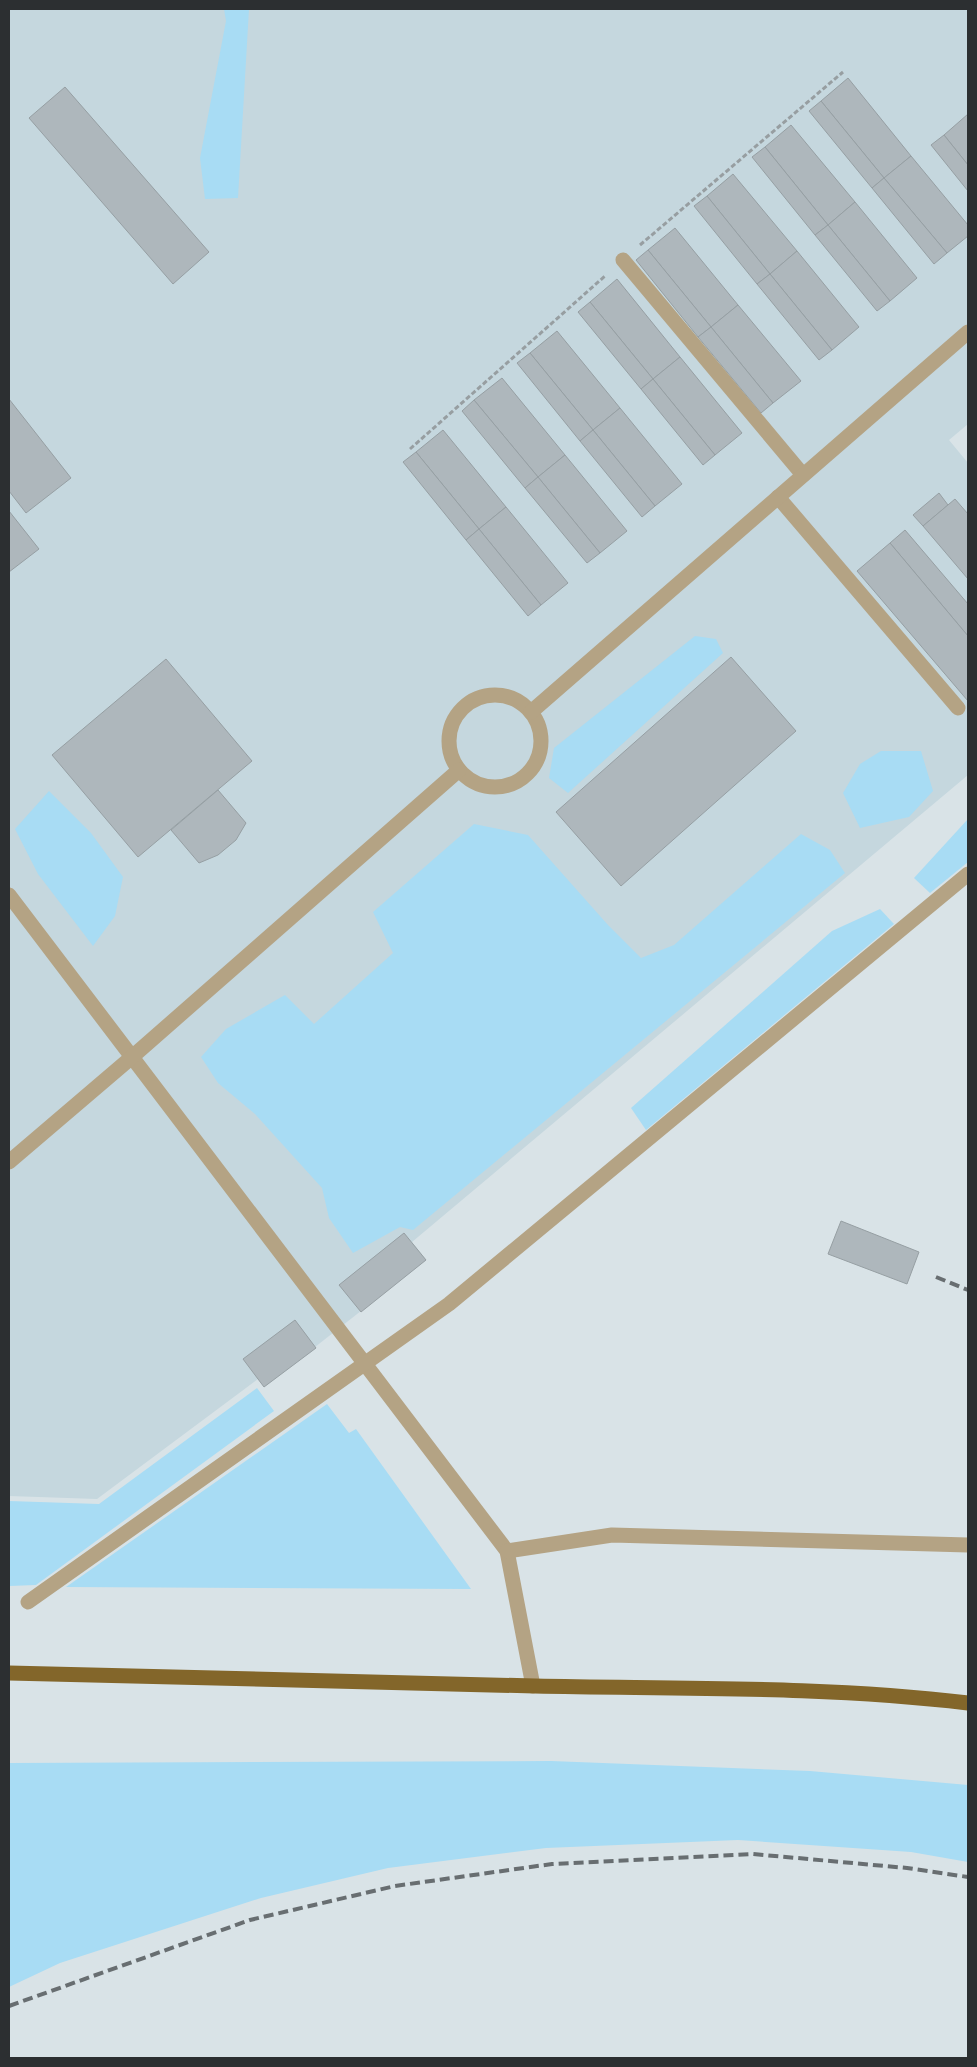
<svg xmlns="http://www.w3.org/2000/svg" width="977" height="2067" viewBox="0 0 977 2067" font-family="'PT Sans',sans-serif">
<rect width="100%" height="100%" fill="#d9e3e7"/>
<path fill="#c5d7de" d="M 9,9 L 968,9 L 968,424 L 949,440 L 968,463 L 968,775 L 412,1242 L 426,1260 L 264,1387 L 258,1379 L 97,1499 L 9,1496 Z"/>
<g fill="#a8dcf4">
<path d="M 224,9 L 249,9 L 238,198 L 205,199 L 200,158 L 226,21 Z"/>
<path d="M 695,636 L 716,639 L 723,653 L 568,793 L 549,778 L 554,748 Z"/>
<path d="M 881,751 L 921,751 L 933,791 L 909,817 L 860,828 L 843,793 L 860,764 Z"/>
<path d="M 49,791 L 91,833 L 123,877 L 115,916 L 93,946 L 38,874 L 15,829 Z"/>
<path d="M 968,819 L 968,862 L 930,893 L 914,878 Z"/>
<path d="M 474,824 L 528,835 L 608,925 L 641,958 L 674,945 L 801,834 L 830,850 L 845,873 L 413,1230 L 400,1227 L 353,1253 L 329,1218 L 322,1188 L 255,1114 L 218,1083 L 201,1057 L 226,1029 L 285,995 L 314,1024 L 393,953 L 373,912 Z"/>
<path d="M 880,909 L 894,924 L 646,1130 L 631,1108 L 832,931 Z"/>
<path d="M 257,1388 L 274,1411 L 36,1585 L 9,1586 L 9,1501 L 99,1504 Z"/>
<path d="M 327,1404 L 349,1433 L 356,1429 L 471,1589 L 66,1587 Z"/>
<path d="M 551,1761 L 810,1771 L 968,1785 L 968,1862 L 911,1852 L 738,1840 L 546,1848 L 388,1868 L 261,1898 L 60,1963 L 9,1987 L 9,1763 Z"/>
</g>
<g fill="#aeb7bc" stroke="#969fa3">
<path d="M 848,78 L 911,156 L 884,178 L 821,101 Z"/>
<path d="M 65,87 L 209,252 L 173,284 L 29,118 Z"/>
<path d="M 821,101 L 884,178 L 872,188 L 809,111 Z"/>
<path d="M 968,114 L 968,165 L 944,135 Z"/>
<path d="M 791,125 L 855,202 L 828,225 L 765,147 Z"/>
<path d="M 944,135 L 968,165 L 968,191 L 931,145 Z"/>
<path d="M 765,147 L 828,225 L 815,235 L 752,157 Z"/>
<path d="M 911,156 L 968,225 L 968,236 L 947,253 L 884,178 Z"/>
<path d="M 733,174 L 797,251 L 770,274 L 707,196 Z"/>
<path d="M 884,178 L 947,253 L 934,264 L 872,188 Z"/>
<path d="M 707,196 L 770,274 L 757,284 L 694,206 Z"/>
<path d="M 855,202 L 917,278 L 890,301 L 828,225 Z"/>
<path d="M 828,225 L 890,301 L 877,311 L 815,235 Z"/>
<path d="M 675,228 L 738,305 L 711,327 L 648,250 Z"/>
<path d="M 648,250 L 711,327 L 698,337 L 636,260 Z"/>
<path d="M 797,251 L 859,327 L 832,350 L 770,274 Z"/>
<path d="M 770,274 L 832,350 L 819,360 L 757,284 Z"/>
<path d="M 617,279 L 680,357 L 653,379 L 590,302 Z"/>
<path d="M 590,302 L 653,379 L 641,389 L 578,312 Z"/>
<path d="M 738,305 L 801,381 L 773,403 L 711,327 Z"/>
<path d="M 711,327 L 773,403 L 761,413 L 698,337 Z"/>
<path d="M 557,331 L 620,408 L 593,430 L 530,353 Z"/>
<path d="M 530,353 L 593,430 L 580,441 L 517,363 Z"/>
<path d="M 680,357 L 742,433 L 715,455 L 653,379 Z"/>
<path d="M 502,378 L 565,455 L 538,477 L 474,400 Z"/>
<path d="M 653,379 L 715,455 L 703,465 L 641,389 Z"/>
<path d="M 9,399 L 71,478 L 26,513 L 9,491 Z"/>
<path d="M 474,400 L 538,477 L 525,488 L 462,411 Z"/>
<path d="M 620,408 L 682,484 L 655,506 L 593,430 Z"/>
<path d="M 443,430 L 506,507 L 479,529 L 416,452 Z"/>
<path d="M 593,430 L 655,506 L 642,517 L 580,441 Z"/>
<path d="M 416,452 L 479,529 L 466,540 L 403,462 Z"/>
<path d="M 565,455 L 627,531 L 600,553 L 538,477 Z"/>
<path d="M 538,477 L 600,553 L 587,563 L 525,488 Z"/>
<path d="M 939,493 L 948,505 L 923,526 L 913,515 Z"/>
<path d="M 955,499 L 968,514 L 968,579 L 923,526 Z"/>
<path d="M 506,507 L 568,583 L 541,605 L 479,529 Z"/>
<path d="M 9,511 L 39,549 L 9,572 Z"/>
<path d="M 479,529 L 541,605 L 528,616 L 466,540 Z"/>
<path d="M 905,530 L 968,604 L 968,636 L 890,543 Z"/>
<path d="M 890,543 L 968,636 L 968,701 L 857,571 Z"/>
<path d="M 731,657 L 796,731 L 621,886 L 556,812 Z"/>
<path d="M 166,659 L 252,761 L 138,857 L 52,755 Z"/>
<path d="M 218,790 L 246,823 L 236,840 L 218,855 L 199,863 L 171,830 Z"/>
<path d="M 841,1221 L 919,1252 L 907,1284 L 828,1254 Z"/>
<path d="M 404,1233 L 426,1260 L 361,1312 L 339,1285 Z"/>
<path d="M 295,1320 L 316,1348 L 264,1387 L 243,1359 Z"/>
</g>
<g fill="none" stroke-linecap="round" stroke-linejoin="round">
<g stroke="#979ea1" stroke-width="3" stroke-dasharray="5 2.5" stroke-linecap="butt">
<path d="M 640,245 L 843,72"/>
<path d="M 410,449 L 605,276"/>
</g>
<g stroke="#b4a384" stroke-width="15">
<path d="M 623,260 L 803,475"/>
<path d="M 778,497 L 958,708"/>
<circle cx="495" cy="741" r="46"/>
<path d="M 531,712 L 968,332"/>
<path d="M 9,895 L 507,1551 L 533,1686"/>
<path d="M 9,1162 L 132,1057 L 459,770"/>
<path d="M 507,1551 L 612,1535 L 968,1545"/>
<path d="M 28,1602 L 449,1304 L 968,874"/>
</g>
<path stroke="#83662a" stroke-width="15" d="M 9,1673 C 184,1677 359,1683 535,1686 C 679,1689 825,1686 968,1703"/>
<g stroke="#686e71" stroke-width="4" stroke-dasharray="10 5" stroke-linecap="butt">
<path d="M 936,1277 L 968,1290"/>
<path d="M 9,2006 L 250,1920 L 395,1886 L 552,1864 L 753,1854 L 907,1868 L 968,1877"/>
</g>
</g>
<rect width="977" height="2067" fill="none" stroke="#2c2f31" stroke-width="20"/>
</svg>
